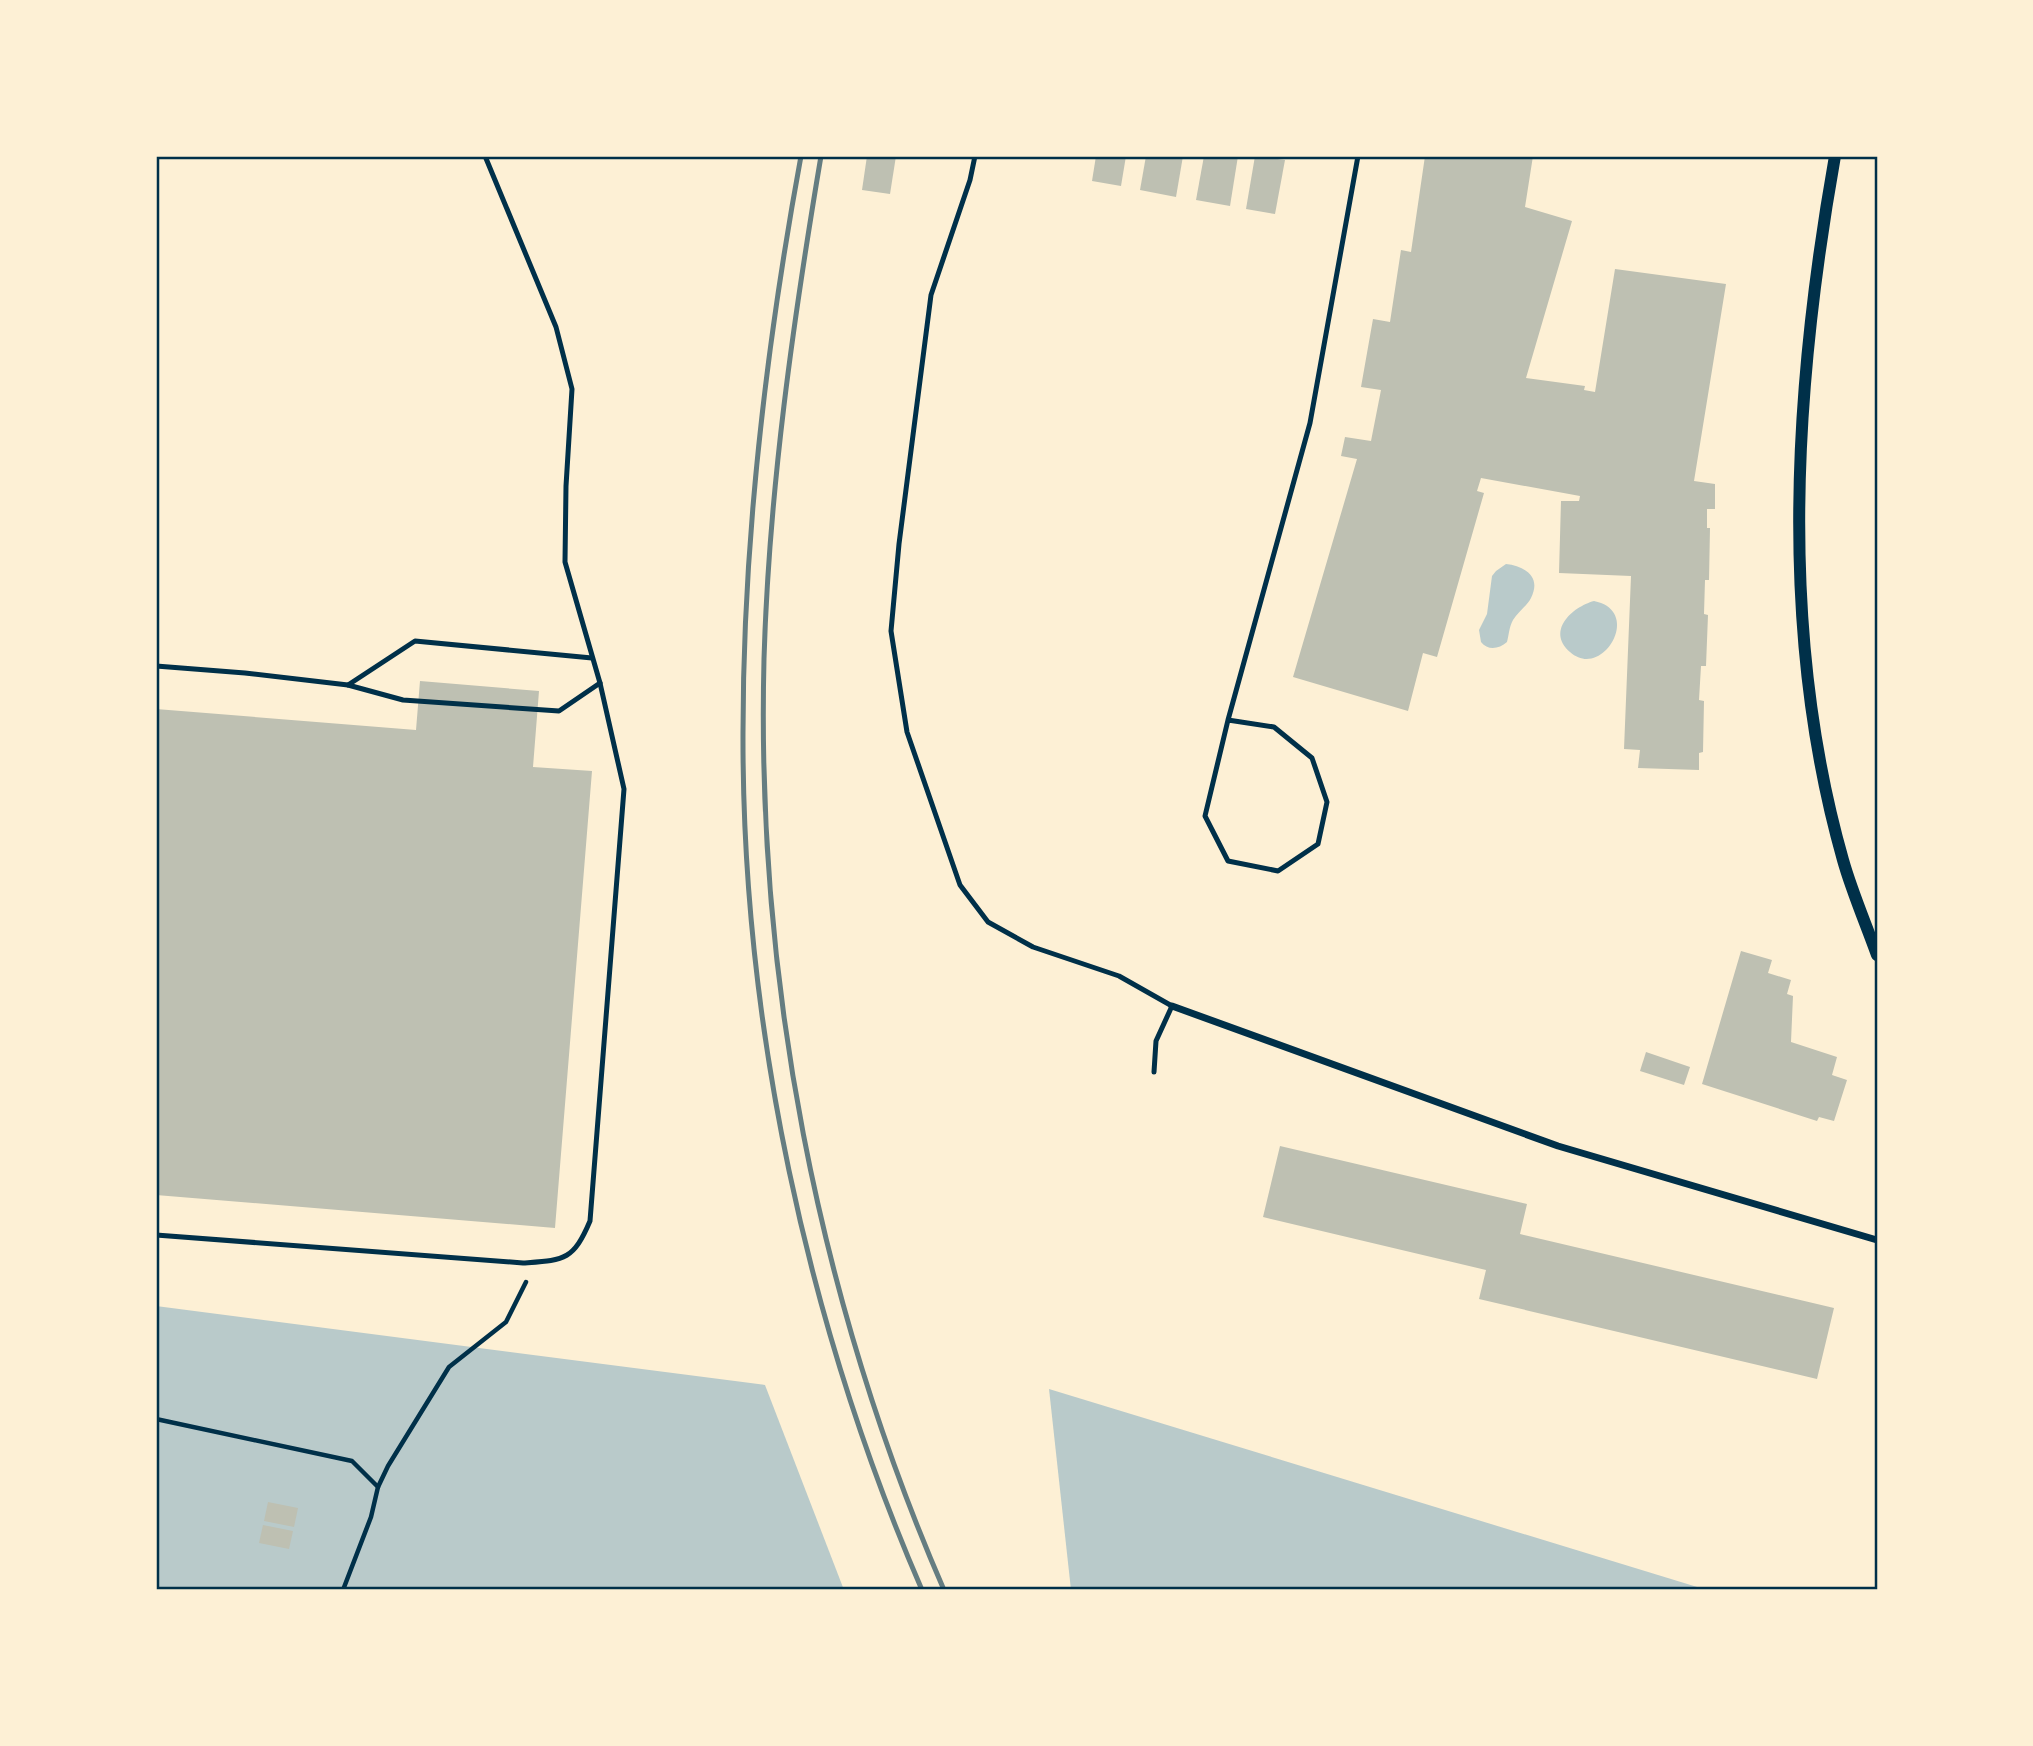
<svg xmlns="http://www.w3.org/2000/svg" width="2033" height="1746" viewBox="0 0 2033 1746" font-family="'Fira Sans Condensed',sans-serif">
<rect width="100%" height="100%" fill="#fdf0d5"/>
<g fill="#b9caca">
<path d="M 1506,564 C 1524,566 1542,576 1531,598 C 1527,606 1518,612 1513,620 C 1509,627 1509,635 1507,642 C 1499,649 1488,651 1481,642 L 1479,630 L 1487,614 L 1492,576 L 1496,571 Z"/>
<path d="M 1594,601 C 1644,611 1602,681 1570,652 C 1546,631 1572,607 1594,601 Z"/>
<path d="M 156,1306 L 765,1385 L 844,1590 L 156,1590 Z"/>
<path d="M 1049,1389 L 1707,1590 L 1071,1590 Z"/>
</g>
<g fill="#bec0b2">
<path d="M 867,156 L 896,156 L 890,194 L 862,190 Z"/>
<path d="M 1096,156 L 1126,156 L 1121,186 L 1092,181 Z"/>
<path d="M 1146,156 L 1183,156 L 1176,197 L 1140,190 Z"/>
<path d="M 1204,156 L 1238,156 L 1230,206 L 1196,200 Z"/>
<path d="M 1255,156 L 1285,160 L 1275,214 L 1246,209 Z"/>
<path d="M 1425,156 L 1533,156 L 1525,207 L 1572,221 L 1526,378 L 1585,386 L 1584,390 L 1595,392 L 1615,269 L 1726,284 L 1694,481 L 1715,484 L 1715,509 L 1707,509 L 1707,528 L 1710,528 L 1709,580 L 1705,580 L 1704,614 L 1708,615 L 1706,666 L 1701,666 L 1699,700 L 1704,701 L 1703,752 L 1699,753 L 1699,770 L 1638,768 L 1640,750 L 1624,749 L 1631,576 L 1559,573 L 1561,501 L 1579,501 L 1580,496 L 1481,478 L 1477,491 L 1484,493 L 1437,657 L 1423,653 L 1408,711 L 1293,677 L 1357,459 L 1341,456 L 1345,437 L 1371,441 L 1381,390 L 1361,387 L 1373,319 L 1390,322 L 1401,250 L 1411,252 Z"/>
<path d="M 420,681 L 539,691 L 533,767 L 592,771 L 555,1228 L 156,1195 L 156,709 L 416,730 Z"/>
<path d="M 1741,951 L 1772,960 L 1768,973 L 1791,980 L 1787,994 L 1793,996 L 1791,1042 L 1837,1057 L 1832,1075 L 1847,1080 L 1834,1121 L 1819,1117 L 1817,1121 L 1702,1084 Z"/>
<path d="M 1646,1052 L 1690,1067 L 1684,1085 L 1640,1071 Z"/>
<path d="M 1280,1146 L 1527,1204 L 1520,1234 L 1834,1308 L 1817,1379 L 1479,1299 L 1486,1270 L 1263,1217 Z"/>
<path d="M 268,1502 L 298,1508 L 294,1527 L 264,1521 Z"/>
<path d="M 263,1525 L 293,1531 L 289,1549 L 259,1543 Z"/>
</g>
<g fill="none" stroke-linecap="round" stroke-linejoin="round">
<g stroke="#003049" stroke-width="4.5">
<path d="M 156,1419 L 352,1461 L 378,1487 L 371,1517 L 343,1590"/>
<path d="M 378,1487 L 388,1466 L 449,1367 L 506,1322 L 526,1282"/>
</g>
<g stroke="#003049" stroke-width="5">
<path d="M 975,156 L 970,180 L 931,295 L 899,544 L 891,631 L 907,732 L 960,885 L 988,922 L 1033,947 L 1119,976 L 1172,1006 L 1156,1041 L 1154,1072"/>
<path d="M 156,666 L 245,673 L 348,685 L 415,641 L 592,658"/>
<path d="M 348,685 L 403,700 L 559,711 L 600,683"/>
<path d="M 1228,720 L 1274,727 L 1312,758 L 1327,802 L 1318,844 L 1278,871 L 1228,861 L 1205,816 L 1228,720 L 1310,423 L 1358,156"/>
<path d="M 156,1235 L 523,1263 C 564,1260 573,1261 590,1221 L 624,789 L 600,683 L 565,562 L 566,486 L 572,389 L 556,327 L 485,156"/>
</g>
<path stroke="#003049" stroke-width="7" d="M 1172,1006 L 1558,1146 L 1877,1240"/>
<path stroke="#003049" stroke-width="12" d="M 1835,156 C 1794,387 1778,631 1843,860 C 1852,892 1866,924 1877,955"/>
<g stroke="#657d81" stroke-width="5">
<path d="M 801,156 C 766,346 743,539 743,733 C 742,1022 807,1325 922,1590"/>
<path d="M 821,156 C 793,322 769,490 764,659 C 756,977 817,1298 944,1590"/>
</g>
</g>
<rect width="2033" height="1746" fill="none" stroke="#fdf0d5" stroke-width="315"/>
<rect x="158" y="158" width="1718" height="1430" fill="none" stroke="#003049" stroke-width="2.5"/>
</svg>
